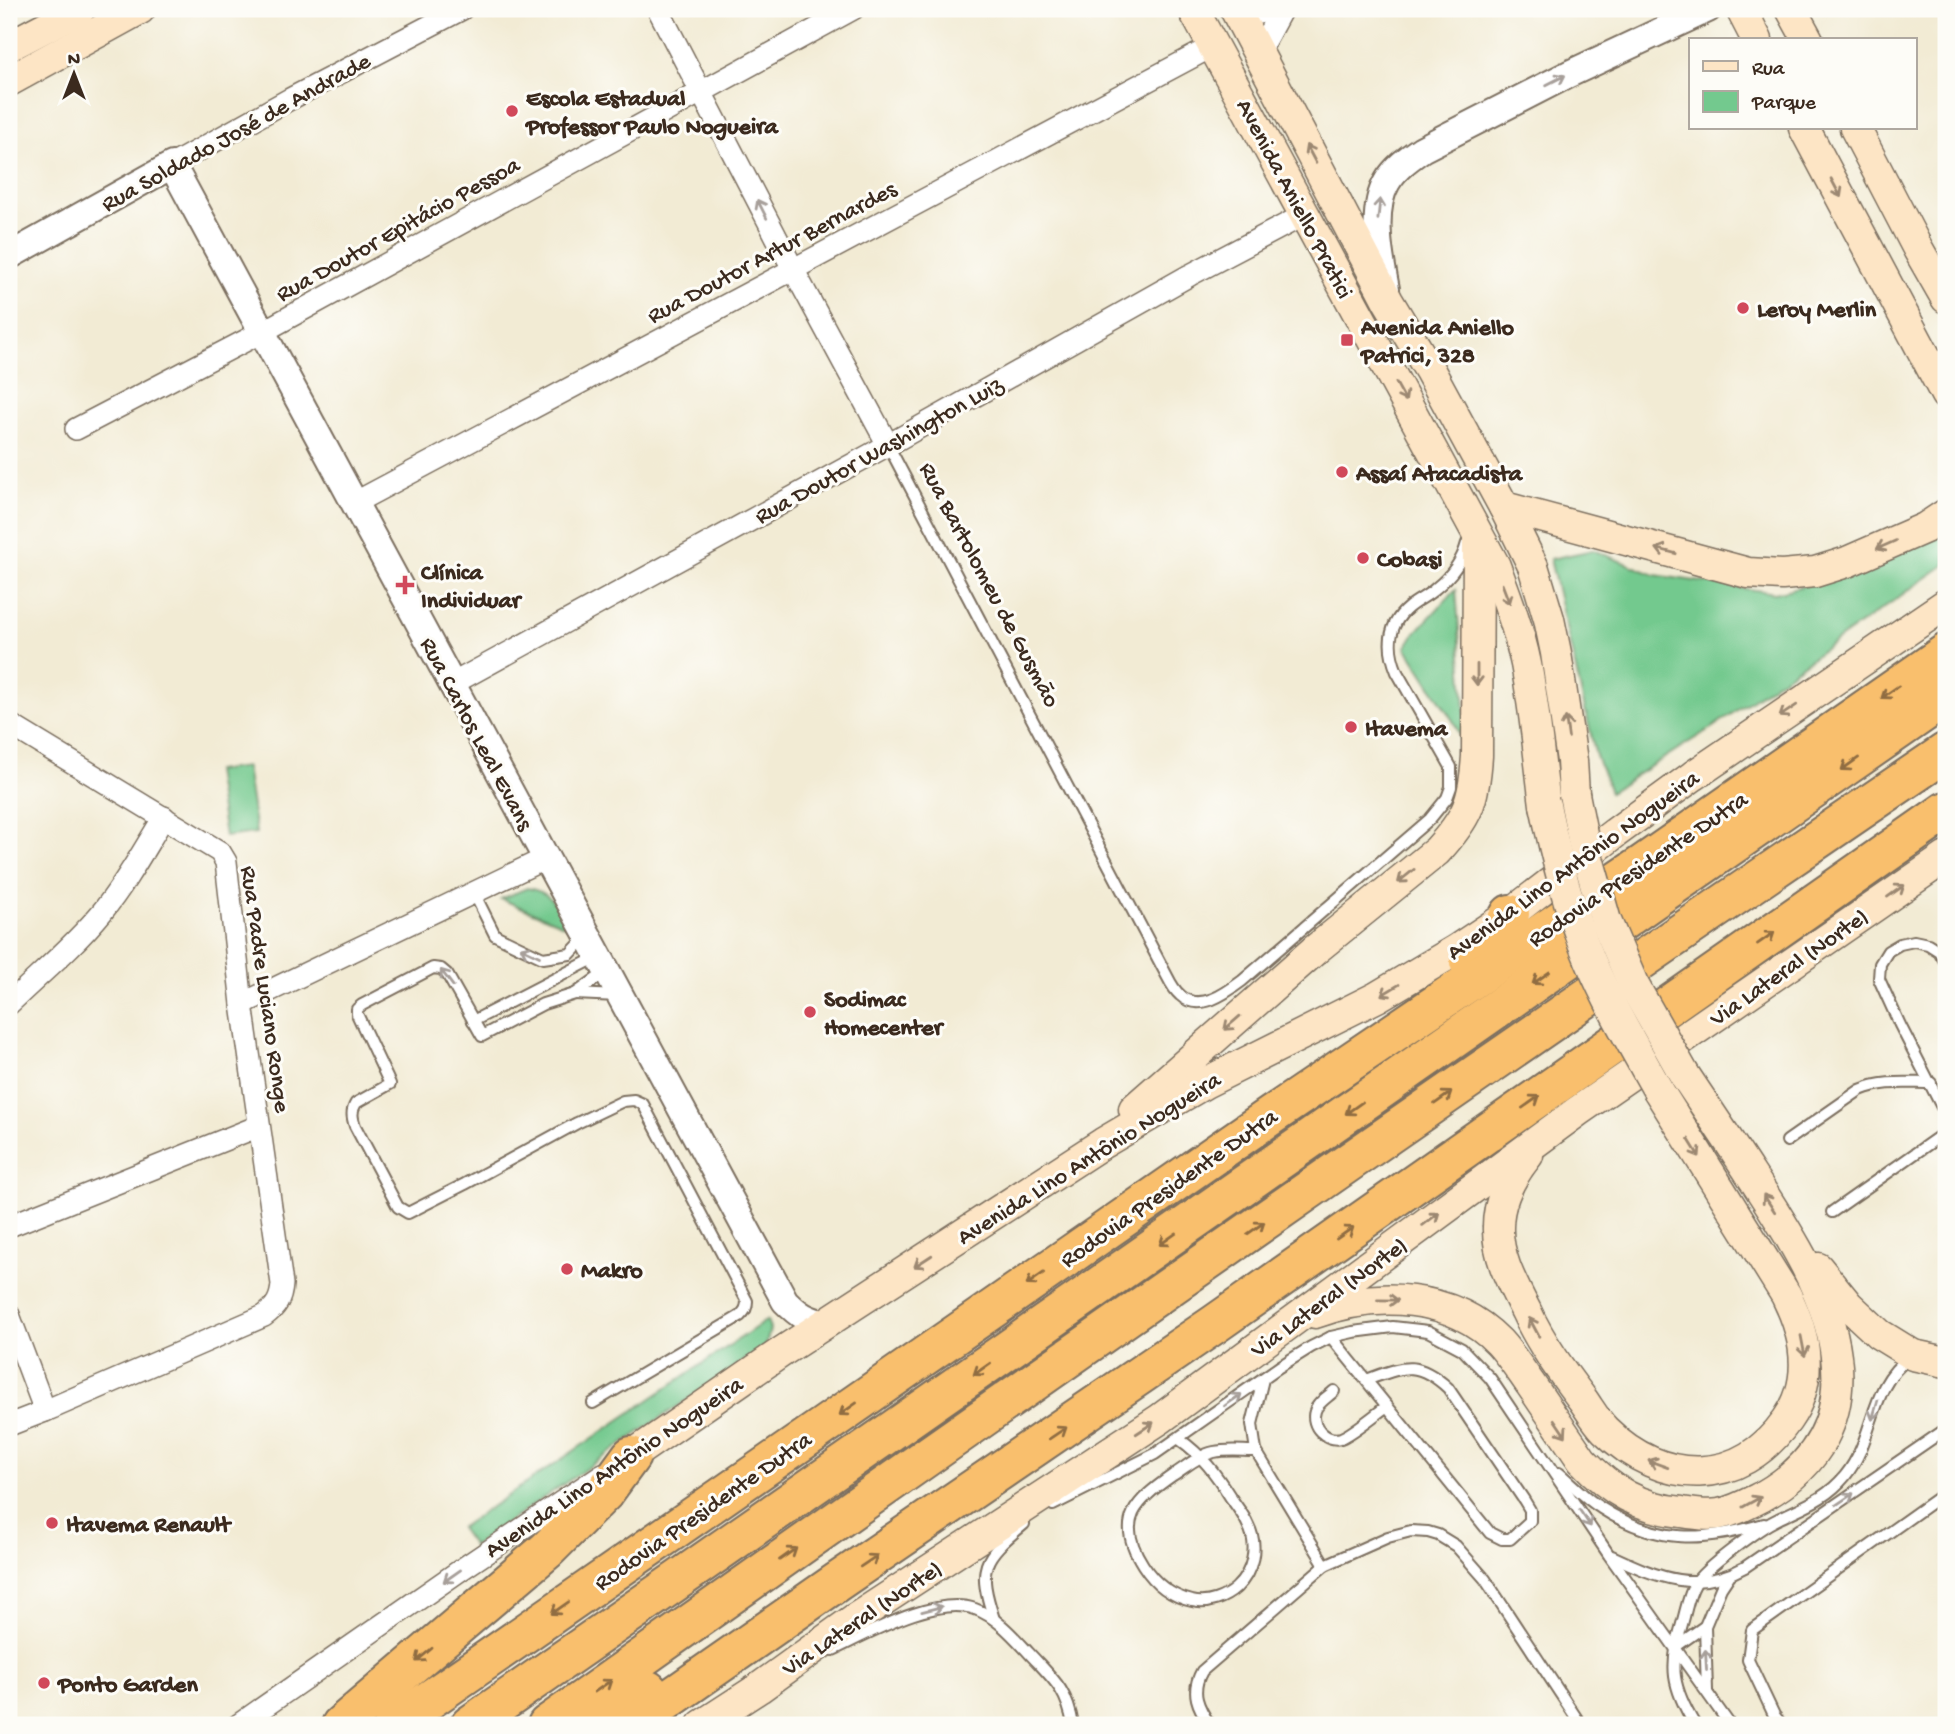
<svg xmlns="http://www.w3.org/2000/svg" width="1955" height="1734" viewBox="0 0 1955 1734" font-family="'Gochi Hand',sans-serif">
<rect width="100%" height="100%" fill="#fdfcf7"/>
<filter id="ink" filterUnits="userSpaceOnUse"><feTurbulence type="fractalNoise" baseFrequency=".0143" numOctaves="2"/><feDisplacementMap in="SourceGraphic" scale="14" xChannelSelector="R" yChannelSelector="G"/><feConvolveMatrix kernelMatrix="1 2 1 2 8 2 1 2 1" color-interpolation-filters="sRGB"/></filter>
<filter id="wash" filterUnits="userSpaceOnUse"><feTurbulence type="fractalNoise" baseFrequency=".00686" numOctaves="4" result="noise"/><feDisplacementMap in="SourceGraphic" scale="28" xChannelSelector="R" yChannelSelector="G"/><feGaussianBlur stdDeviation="1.57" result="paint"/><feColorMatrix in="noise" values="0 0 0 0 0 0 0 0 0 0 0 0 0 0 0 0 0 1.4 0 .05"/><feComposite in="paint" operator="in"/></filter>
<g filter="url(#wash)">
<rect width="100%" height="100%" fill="#f2ebd4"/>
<g fill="#73c98e" stroke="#577a56" stroke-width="2">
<path d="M 1946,525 L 1946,564 L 1713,727 L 1610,792 L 1596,756 L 1550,559 L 1593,550 L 1655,575 L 1775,593 L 1824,581 Z"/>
<path d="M 1456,589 L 1467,737 L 1464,748 L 1455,724 L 1406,647 L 1415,633 Z"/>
<path d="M 246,767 L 256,833 L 225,837 L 215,771 Z"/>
<path d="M 527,888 C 554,893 555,904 566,926 L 501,899 Z"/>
<path d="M 767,1320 L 770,1329 L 766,1346 L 473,1546 L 460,1528 Z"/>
</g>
</g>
<g filter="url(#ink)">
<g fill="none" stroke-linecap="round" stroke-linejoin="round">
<g stroke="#7b6e5e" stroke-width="14">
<g id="service">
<path d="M 888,445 L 1167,976 C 1170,982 1174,990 1180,995 C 1199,1013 1226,993 1242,981 L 1430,819 L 1447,798 L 1451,787 L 1451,767 L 1397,672 C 1387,648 1387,625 1409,607 C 1417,600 1428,596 1436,588 C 1451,576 1462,562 1467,543"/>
<path d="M 474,893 L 495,935 L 543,958 L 570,954 L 586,937"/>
<path d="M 1946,963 L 1939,951 L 1928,944 L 1914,941 L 1900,944 L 1888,951 L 1880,964 L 1879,979 L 1900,1025 L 1946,1115"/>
<path d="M 575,994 L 618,996"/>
<path d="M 473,1021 L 599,956"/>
<path d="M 1787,1141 L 1860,1090 C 1883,1080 1906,1083 1931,1083"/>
<path d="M 1832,1212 L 1940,1136 L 1946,1128 L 1946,1123"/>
<path d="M 1331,1337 L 1490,1533 L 1502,1539 L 1510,1539 L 1530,1521 L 1530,1510 L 1524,1500 L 1448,1388 C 1416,1359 1403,1367 1366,1380"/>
<path d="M 1334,1391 C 1328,1397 1317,1403 1315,1411 C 1310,1426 1326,1442 1341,1438 C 1352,1434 1376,1414 1387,1406"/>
<path d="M 593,1403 L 740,1316 C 745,1311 747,1308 747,1301 L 643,1104 L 634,1100 L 623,1101 L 577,1123 L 465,1184 L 408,1213 L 398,1207 L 355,1126 C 352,1117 351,1111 356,1103 L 390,1084 L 357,1014 L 357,1009 L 362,1005 L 433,968 L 441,969 L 447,974 L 482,1036 L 543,1004 L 575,994 L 607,971"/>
<path d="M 1179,1439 C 1202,1455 1216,1474 1231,1498 C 1237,1507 1244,1515 1248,1525 C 1259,1546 1253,1572 1236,1588 C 1225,1598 1207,1605 1192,1601 C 1170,1596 1155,1584 1143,1565 C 1114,1520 1136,1501 1173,1475 C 1186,1467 1199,1455 1214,1452 C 1228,1449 1242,1451 1256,1451"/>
<path d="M 1559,1473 C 1573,1485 1586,1499 1601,1508 C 1657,1544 1702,1542 1764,1524"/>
<path d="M 1053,1505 L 1155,1454 L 1279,1367 L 1311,1347 L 1331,1337 L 1353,1332 L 1393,1327 L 1428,1331 L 1462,1349 L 1490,1378 L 1609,1555 L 1730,1725"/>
<path d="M 1612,1556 C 1659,1578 1697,1594 1745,1567 L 1946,1429"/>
<path d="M 1325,1565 L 1388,1537 L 1411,1531 L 1428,1532 L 1438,1535 L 1456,1546 L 1485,1579 L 1581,1725"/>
<path d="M 994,1619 C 977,1567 982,1559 1024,1524"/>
<path d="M 1705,1626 L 1707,1691"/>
<path d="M 1675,1647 L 1705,1626 L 1721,1588 L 1729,1576"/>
<path d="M 833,1650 C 869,1633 936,1595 975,1609 C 997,1617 1014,1637 1029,1653 C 1053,1679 1067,1689 1073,1725"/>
<path d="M 1210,1725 C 1198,1707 1190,1692 1202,1671 L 1325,1565 L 1256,1451 L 1252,1424 L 1263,1379"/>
<path d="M 1695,1725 C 1672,1687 1669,1667 1682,1624 C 1686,1611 1688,1596 1695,1584 C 1704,1568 1761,1527 1778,1519 C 1804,1506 1826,1499 1845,1476 C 1876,1438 1868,1387 1910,1357"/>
<path d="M 1782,1725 L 1774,1715 L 1748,1660 L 1752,1630 L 1946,1492"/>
</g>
</g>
<g stroke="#7b6e5e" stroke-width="24">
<g id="minor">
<path d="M 658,9 L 793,269 L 888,445"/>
<path d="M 1240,17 L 1277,9"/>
<path d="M 1258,53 L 1282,9"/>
<path d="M 172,165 L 290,99 L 462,9"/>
<path d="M 76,429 L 262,332 L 853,9"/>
<path d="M 354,503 L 1213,46"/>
<path d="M 452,684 L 888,445 L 1190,275 L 1304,215"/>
<path d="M 9,724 L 220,852 L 226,862 L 242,1004 L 282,1284 C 281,1300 276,1307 264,1316 L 45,1411 L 9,1425"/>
<path d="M 9,1004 C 40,974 74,946 102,912 C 126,883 144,849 164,817"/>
<path d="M 242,1004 L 546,858"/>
<path d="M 9,1226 L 259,1126"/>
<path d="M 9,1315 L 45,1411"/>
<path d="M 238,1725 L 462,1569 L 603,1474"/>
</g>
</g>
<g stroke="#7b6e5e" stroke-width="30">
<g id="tertiary">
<path d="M 9,256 L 172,165 L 785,1301 C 799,1315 806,1320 826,1324"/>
<path d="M 1386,289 C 1380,259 1370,210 1387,182 C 1395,168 1409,158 1422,149 L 1569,74 L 1708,9"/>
</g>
</g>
<g stroke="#7b6e5e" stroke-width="33">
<g id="secondary">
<path d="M 1193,9 L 1495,566 C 1507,598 1519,630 1526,664 C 1535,711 1539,758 1545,805"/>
<path d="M 1235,9 L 1388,301 L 1430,371 L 1504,507 L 1533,566 L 1549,619 L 1556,653 L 1572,761 L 1574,794"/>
<path d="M 1741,9 L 1757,40"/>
<path d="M 1791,9 L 1808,40"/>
<path d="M 9,46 L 80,9"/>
<path d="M 9,81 L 140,9"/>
<path d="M 1804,128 L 1946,395"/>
<path d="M 1855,128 L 1918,249 L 1946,298"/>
<path d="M 1504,507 L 1748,573 L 1782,575 L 1815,572 L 1847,562 L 1925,528 L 1946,514"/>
<path d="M 1134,1109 L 1316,949 L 1437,851 C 1468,817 1474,802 1477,756 L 1478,537"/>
<path d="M 1528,1155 C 1511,1176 1498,1199 1498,1227 C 1497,1257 1513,1285 1526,1311 C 1541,1344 1562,1372 1583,1400 C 1590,1410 1597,1422 1605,1430 C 1662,1486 1739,1488 1787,1420 C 1815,1381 1806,1335 1786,1295 L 1658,1090"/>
<path d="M 1818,1268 L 1848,1305 L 1879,1334 L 1913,1355 L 1946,1362"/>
<path d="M 1315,1313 C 1375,1291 1452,1293 1499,1342 C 1511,1355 1521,1371 1531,1385 C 1548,1410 1565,1435 1582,1460 C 1611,1491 1640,1508 1682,1512 C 1695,1514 1707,1516 1719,1514 C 1735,1511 1749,1503 1763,1496 C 1818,1465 1844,1418 1836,1356 C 1828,1291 1786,1229 1751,1175 C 1729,1141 1706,1107 1684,1074"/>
<path d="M 631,1456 L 783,1351 L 1103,1143 L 1205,1083 L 1377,997 L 1456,950 L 1510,914 L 1615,833 L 1693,776 L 1946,604"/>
<path d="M 702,1725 L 759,1688 L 856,1618 L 1160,1419 L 1578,1111 L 1946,857"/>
</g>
</g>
<g stroke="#7b6e5e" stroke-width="42">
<g id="motorway">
<path d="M 1469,962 L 1495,943 L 1510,914"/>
<path d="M 341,1725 L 547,1550 L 604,1493 L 631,1456"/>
<path d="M 393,1725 L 1272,1115 L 1639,867 L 1946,653"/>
<path d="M 470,1725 L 1657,897 L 1946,697"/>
<path d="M 547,1725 C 1010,1397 1476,1071 1946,752"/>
<path d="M 599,1725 L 648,1690"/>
<path d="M 632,1725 L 837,1582 L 1215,1324 L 1946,811"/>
</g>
</g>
<use href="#service" stroke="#fff" stroke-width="10"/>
<use href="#minor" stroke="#fff" stroke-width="21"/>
<use href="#tertiary" stroke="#fff" stroke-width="26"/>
<use href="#secondary" stroke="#fde5c5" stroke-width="30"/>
<use href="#motorway" stroke="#f9bf6d" stroke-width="38"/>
<g stroke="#7b6e5e" stroke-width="33" stroke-linecap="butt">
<g id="secondary-bridge">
<path d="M 1574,794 L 1584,844 L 1606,921 L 1633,984 L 1684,1074"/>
<path d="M 1545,805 C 1556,857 1569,911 1590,960 C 1609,1005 1634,1047 1658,1090"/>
</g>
</g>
<use href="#secondary-bridge" stroke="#fde5c5" stroke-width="30"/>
</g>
<defs><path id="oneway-shaft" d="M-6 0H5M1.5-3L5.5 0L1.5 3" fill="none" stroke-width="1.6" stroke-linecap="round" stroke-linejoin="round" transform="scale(1.75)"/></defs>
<g stroke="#a79f9a">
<use href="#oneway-shaft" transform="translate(1556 80) rotate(-27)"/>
<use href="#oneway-shaft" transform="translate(762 209) rotate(-117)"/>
<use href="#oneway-shaft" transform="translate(1379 209) rotate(-84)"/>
<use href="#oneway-shaft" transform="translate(530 952) rotate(-155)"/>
<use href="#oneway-shaft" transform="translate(447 978) rotate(-127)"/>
<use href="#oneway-shaft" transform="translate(1233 1400) rotate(-35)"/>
<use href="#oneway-shaft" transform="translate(1875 1410) rotate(106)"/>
<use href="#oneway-shaft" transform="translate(1845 1499) rotate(-34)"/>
<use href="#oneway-shaft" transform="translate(1585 1518) rotate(56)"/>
<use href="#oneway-shaft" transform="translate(452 1576) rotate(145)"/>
<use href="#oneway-shaft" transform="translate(932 1609) rotate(-14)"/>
<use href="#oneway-shaft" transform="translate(1706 1660) rotate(-93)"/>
</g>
<g stroke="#9c8872">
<use href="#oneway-shaft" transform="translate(1311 154) rotate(-118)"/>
<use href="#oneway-shaft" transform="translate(1836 188) rotate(62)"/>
<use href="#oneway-shaft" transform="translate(1401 392) rotate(61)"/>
<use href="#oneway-shaft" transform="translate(1886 545) rotate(156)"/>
<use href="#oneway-shaft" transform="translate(1666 551) rotate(-165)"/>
<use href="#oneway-shaft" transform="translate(1506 594) rotate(69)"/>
<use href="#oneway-shaft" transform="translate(1477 675) rotate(90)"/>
<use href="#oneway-shaft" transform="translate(1788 711) rotate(146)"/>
<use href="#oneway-shaft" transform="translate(1567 727) rotate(-98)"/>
<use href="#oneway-shaft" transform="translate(1406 876) rotate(141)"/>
<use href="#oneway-shaft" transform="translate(1896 891) rotate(-35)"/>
<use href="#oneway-shaft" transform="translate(1390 990) rotate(149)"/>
<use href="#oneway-shaft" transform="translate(1232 1023) rotate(139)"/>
<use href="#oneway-shaft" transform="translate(1694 1148) rotate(58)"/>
<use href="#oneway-shaft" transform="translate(1769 1203) rotate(-123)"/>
<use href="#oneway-shaft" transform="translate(1431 1219) rotate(-37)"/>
<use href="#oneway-shaft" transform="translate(923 1261) rotate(147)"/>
<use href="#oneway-shaft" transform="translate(1388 1300) rotate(1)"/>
<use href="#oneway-shaft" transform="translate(1534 1327) rotate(-118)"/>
<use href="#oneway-shaft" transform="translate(1803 1346) rotate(79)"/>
<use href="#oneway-shaft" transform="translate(1145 1428) rotate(-33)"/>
<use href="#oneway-shaft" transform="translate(1560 1428) rotate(56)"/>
<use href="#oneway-shaft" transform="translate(1658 1464) rotate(-160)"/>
<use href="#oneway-shaft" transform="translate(1752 1502) rotate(-29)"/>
</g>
<g stroke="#906d42">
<use href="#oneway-shaft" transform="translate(1890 692) rotate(145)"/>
<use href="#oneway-shaft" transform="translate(1850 764) rotate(145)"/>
<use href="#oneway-shaft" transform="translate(1766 938) rotate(-35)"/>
<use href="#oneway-shaft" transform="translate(1541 978) rotate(145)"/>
<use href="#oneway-shaft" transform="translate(1443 1098) rotate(-35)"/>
<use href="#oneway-shaft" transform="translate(1531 1102) rotate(-35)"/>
<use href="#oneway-shaft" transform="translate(1354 1108) rotate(145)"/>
<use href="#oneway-shaft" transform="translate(1256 1228) rotate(-35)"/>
<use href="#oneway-shaft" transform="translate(1345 1233) rotate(-35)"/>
<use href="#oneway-shaft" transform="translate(1168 1239) rotate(145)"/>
<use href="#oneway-shaft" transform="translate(1035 1279) rotate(145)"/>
<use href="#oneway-shaft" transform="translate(982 1369) rotate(145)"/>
<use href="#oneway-shaft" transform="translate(848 1409) rotate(145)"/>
<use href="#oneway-shaft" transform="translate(1058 1433) rotate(-34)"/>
<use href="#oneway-shaft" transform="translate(788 1554) rotate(-35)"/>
<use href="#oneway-shaft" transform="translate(869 1561) rotate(-34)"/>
<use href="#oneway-shaft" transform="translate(560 1608) rotate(145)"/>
<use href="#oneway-shaft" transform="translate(424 1655) rotate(140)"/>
<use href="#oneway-shaft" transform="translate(603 1686) rotate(-35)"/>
</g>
</g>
<g fill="#d1495b" stroke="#fdfcf7" stroke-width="2.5">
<circle cx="512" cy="111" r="7"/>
<circle cx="1743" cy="308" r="7"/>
<rect x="1340" y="333" width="14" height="14" rx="3.5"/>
<circle cx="1342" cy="472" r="7"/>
<circle cx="1363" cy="558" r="7"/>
<path d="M401.5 574.5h7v7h7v7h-7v7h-7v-7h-7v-7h7z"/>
<circle cx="1351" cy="727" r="7"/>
<circle cx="810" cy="1012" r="7"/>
<circle cx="567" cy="1269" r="7"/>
<circle cx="52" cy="1523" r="7"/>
<circle cx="44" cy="1683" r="7"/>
</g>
<g text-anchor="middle" stroke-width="6" stroke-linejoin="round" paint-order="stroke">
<g font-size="24" font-weight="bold" fill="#3b2a1e" stroke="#fdfcf7" text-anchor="start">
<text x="526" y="105">Escola Estadual<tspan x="526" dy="28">Professor Paulo Nogueira</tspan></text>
<text x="1757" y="316">Leroy Merlin</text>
<text x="1361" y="334">Avenida Aniello<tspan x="1361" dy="28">Patrici, 328</tspan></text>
<text x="1356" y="480">Assaí Atacadista</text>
<text x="1377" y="566">Cobasi</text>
<text x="421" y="579">Clínica<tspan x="421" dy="28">Individuar</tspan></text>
<text x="1365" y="735">Itavema</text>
<text x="824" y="1006">Sodimac<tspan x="824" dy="28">Homecenter</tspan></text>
<text x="581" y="1277">Makro</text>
<text x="66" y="1531">Itavema Renault</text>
<text x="58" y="1691">Ponto Garden</text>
</g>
<g font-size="24" fill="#3b2a1e" stroke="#fdfcf7">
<text transform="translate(235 131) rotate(-29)" y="8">Rua Soldado José de Andrade</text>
<text transform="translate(1296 198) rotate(62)" y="8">Avenida Aniello Pratici</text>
<text transform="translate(397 228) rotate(-29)" y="8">Rua Doutor Epitácio Pessoa</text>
<text transform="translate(771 251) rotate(-28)" y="8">Rua Doutor Artur Bernardes</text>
<text transform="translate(878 449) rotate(-29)" y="8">Rua Doutor Washington Luiz</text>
<text transform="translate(991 584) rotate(62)" y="8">Rua Bartolomeu de Gusmão</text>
<text transform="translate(478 733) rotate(62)" y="8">Rua Carlos Leal Evans</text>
<text transform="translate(1572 864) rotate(-36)" y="8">Avenida Lino Antônio Nogueira</text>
<text transform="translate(1637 868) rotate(-34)" y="8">Rodovia Presidente Dutra</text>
<text transform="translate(1788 966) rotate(-35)" y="8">Via Lateral (Norte)</text>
<text transform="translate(267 989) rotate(82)" y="8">Rua Padre Luciano Ronge</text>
<text transform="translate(1088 1157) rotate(-32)" y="8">Avenida Lino Antônio Nogueira</text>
<text transform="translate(1168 1187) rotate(-35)" y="8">Rodovia Presidente Dutra</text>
<text transform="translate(1328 1296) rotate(-36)" y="8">Via Lateral (Norte)</text>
<text transform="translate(613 1466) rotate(-34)" y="8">Avenida Lino Antônio Nogueira</text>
<text transform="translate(702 1510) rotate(-35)" y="8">Rodovia Presidente Dutra</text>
<text transform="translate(861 1617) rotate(-34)" y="8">Via Lateral (Norte)</text>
</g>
</g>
<rect width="1955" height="1734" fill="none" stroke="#fdfcf7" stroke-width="35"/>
<rect x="1689" y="38" width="228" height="91" fill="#fdfcf7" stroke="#afa8a0" stroke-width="2"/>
<rect x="1703" y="61" width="35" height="10" fill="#fde5c5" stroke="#afa8a0" stroke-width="2"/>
<text x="1752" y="74" font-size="21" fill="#3b2a1e">Rua</text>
<rect x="1703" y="91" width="35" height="21" fill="#73c98e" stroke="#afa8a0" stroke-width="2"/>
<text x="1752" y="108" font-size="21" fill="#3b2a1e">Parque</text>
<g transform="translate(74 74)" stroke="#fdfcf7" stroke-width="5" paint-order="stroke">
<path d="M0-5L12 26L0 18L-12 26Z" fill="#3b2a1e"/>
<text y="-10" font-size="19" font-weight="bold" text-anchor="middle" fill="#3b2a1e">N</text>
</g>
</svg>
